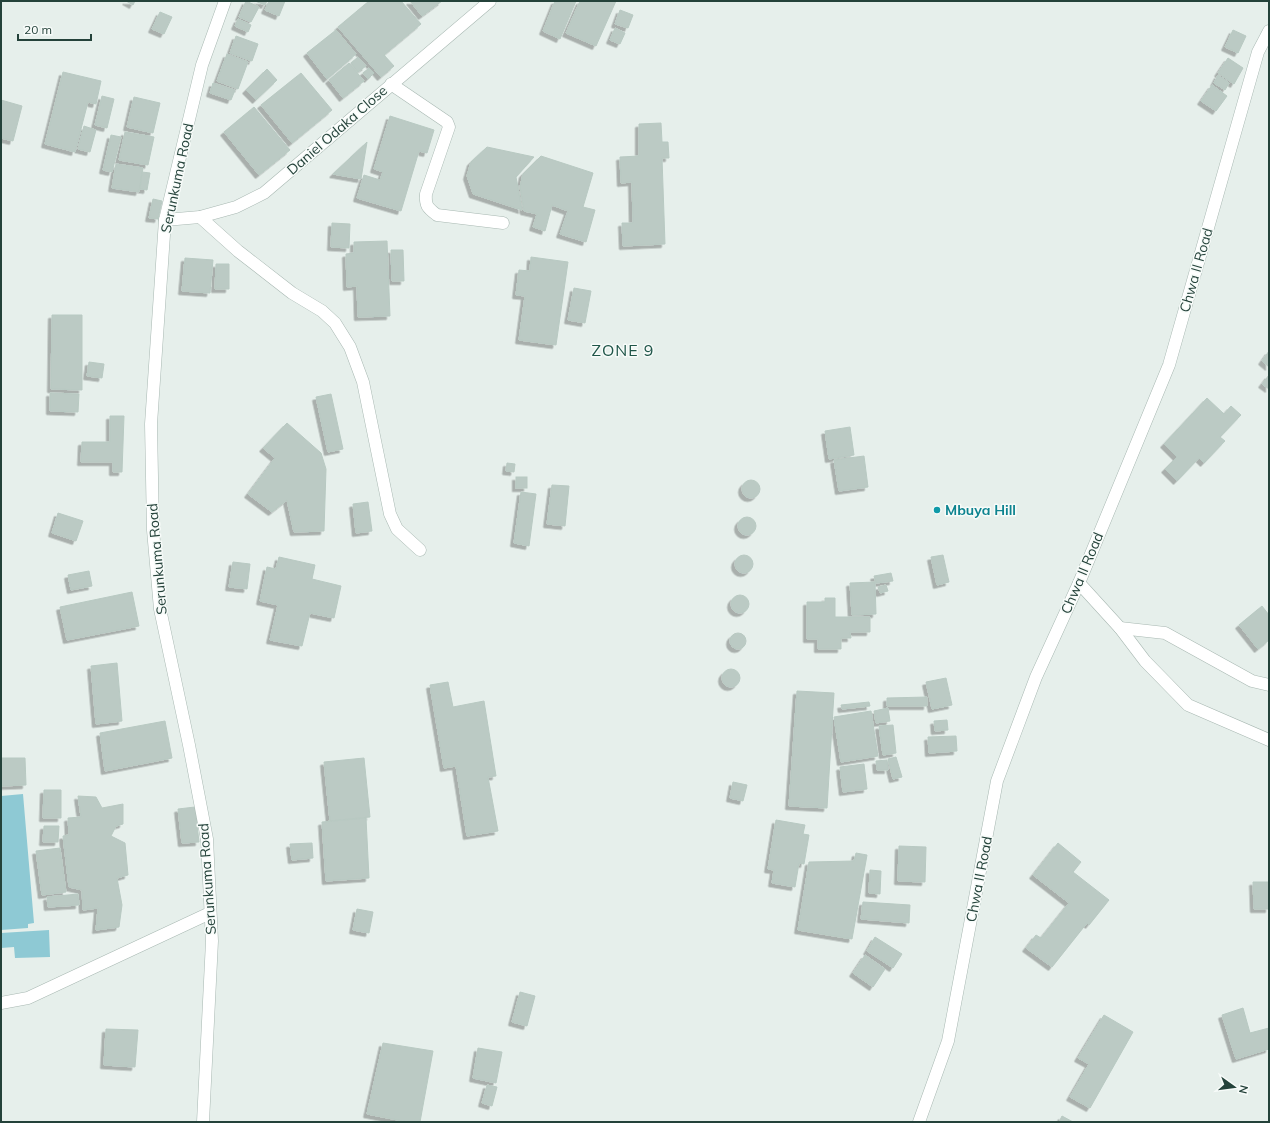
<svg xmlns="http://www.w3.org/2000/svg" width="1270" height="1123" viewBox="0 0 1270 1123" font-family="Mulish,sans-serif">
<defs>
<filter id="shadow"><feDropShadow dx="-3.5" dy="3.5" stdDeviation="0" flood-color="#0004"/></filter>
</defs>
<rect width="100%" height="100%" fill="#e6efeb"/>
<g fill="#8ec9d4">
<path d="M 23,794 L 34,923 L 28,924 L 28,928 L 1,930 L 1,796 Z"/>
<path d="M 49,930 L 50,957 L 15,958 L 14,947 L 1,948 L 1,933 Z"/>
</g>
<g fill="#bbcac4" stroke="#b8c9c2" filter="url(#shadow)">
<path d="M 126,1 L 135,1 L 133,5 Z"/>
<path d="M 246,1 L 259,7 L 251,22 L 239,17 Z"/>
<path d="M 255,1 L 267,1 L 265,5 Z"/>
<path d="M 269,1 L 285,1 L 279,16 L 265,10 Z"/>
<path d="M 369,1 L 401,1 L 421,24 L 384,55 L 394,66 L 381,77 L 338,27 Z"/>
<path d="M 410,1 L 442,1 L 422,16 Z"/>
<path d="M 555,1 L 576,1 L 560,39 L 543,31 Z"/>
<path d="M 580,1 L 616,1 L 596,46 L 566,33 Z"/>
<path d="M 620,10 L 633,15 L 628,28 L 615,24 Z"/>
<path d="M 160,12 L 172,17 L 164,34 L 152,29 Z"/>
<path d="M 238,19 L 251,25 L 248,32 L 235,26 Z"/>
<path d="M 615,28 L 625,33 L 620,44 L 610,40 Z"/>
<path d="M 336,30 L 356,54 L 327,79 L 307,53 Z"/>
<path d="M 1233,30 L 1246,36 L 1238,53 L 1225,47 Z"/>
<path d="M 236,36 L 258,44 L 252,61 L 230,53 Z"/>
<path d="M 227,54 L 248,62 L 238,89 L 217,81 Z"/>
<path d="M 358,57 L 366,66 L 358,72 L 351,63 Z"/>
<path d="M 1228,58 L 1243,68 L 1234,84 L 1218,73 Z"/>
<path d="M 349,63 L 364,81 L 343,98 L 329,80 Z"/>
<path d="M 369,68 L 374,73 L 368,79 L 363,73 Z"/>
<path d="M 267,69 L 277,80 L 256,100 L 246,90 Z"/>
<path d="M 63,72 L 101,81 L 96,104 L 88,102 L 75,152 L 45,144 Z"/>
<path d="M 301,73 L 332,110 L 292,143 L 261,105 Z"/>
<path d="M 1218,75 L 1229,83 L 1225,90 L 1214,83 Z"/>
<path d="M 213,83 L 235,90 L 231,100 L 210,93 Z"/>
<path d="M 1212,85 L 1227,96 L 1216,111 L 1201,101 Z"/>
<path d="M 102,96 L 114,99 L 107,128 L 95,125 Z"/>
<path d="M 134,97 L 160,103 L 153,133 L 127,127 Z"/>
<path d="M 1,100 L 22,106 L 13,141 L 1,138 Z"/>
<path d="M 254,107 L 290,150 L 259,175 L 224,132 Z"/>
<path d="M 390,116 L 434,130 L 427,153 L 419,151 L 401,211 L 357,198 L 364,175 L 380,180 L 383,172 L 374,169 Z"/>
<path d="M 661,123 L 662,142 L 668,142 L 669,158 L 662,158 L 665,244 L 623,246 L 622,223 L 633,223 L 632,182 L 621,183 L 620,157 L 639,156 L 639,124 Z"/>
<path d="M 84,126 L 96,130 L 90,152 L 78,149 Z"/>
<path d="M 125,132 L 154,137 L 148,165 L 119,160 Z"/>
<path d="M 111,135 L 121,137 L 112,172 L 103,170 Z"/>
<path d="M 367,142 L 361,179 L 333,174 Z"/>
<path d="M 487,147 L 534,157 L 516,177 L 522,210 L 473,194 L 467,176 L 471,162 Z"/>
<path d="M 541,156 L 593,173 L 583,207 L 595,210 L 586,242 L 560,234 L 568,211 L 552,205 L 545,231 L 533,227 L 537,214 L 524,211 L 520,187 L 523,174 Z"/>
<path d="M 116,164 L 143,168 L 139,192 L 112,188 Z"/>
<path d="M 142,172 L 150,173 L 147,190 L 140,189 Z"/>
<path d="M 153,199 L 162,201 L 158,219 L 149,218 Z"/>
<path d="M 332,223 L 350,224 L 349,248 L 331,247 Z"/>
<path d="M 387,241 L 390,316 L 358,317 L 357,286 L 347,287 L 346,254 L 354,253 L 354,242 Z"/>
<path d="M 391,250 L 403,250 L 404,281 L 392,281 Z"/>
<path d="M 531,257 L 568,262 L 556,345 L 519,340 L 525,296 L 516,295 L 519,270 L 530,271 Z"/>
<path d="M 185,258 L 213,260 L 210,293 L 182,291 Z"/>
<path d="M 216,264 L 229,264 L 229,289 L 215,289 Z"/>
<path d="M 574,288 L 591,291 L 585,323 L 568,320 Z"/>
<path d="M 52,315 L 82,315 L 82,390 L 51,389 Z"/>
<path d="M 1269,351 L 1269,367 L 1262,361 Z"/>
<path d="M 89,362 L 104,364 L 102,378 L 87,376 Z"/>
<path d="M 1269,375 L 1269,389 L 1262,384 Z"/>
<path d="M 50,393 L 79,394 L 78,412 L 50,411 Z"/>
<path d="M 331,394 L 343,449 L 328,452 L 316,397 Z"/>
<path d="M 1207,398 L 1224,414 L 1231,406 L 1241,415 L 1220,437 L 1225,441 L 1204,463 L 1199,458 L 1177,481 L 1165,469 L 1177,457 L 1164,444 Z"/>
<path d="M 110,416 L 124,416 L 122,472 L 113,472 L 113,462 L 81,462 L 82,442 L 110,442 Z"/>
<path d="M 287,423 L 321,453 L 326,469 L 324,531 L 294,532 L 287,500 L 272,512 L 248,494 L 275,458 L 263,448 Z"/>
<path d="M 850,427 L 854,455 L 829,459 L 825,431 Z"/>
<path d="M 864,456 L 868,487 L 839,491 L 834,460 Z"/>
<path d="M 507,463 L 515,464 L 514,472 L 506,471 Z"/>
<rect x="516" y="477" width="11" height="11"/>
<circle cx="751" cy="489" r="9"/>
<path d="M 552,485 L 569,486 L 565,526 L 547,524 Z"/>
<path d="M 521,492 L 536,494 L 529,546 L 514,543 Z"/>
<path d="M 368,502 L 372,531 L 356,533 L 353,504 Z"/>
<path d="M 58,513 L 83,521 L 76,541 L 52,533 Z"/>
<circle cx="747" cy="526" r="9"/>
<circle cx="744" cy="564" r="9"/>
<path d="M 943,555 L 949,582 L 937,585 L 931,557 Z"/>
<path d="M 279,557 L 315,565 L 312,579 L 341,586 L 334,618 L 310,613 L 302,646 L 270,640 L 278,605 L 260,601 L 267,567 L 276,569 Z"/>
<path d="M 233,562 L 250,564 L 247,589 L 229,587 Z"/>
<path d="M 89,571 L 92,586 L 71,590 L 68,575 Z"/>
<path d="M 891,573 L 893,581 L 876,583 L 874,576 Z"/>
<path d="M 875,582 L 876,614 L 852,615 L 850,583 Z"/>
<path d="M 886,585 L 888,591 L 880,593 L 878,587 Z"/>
<path d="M 132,592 L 139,626 L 67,640 L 60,607 Z"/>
<circle cx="740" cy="604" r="9"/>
<path d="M 825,598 L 835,598 L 835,617 L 870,617 L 870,632 L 850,632 L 851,638 L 841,638 L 841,649 L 818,649 L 818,639 L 807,639 L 807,602 L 825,602 Z"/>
<path d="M 1262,606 L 1269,615 L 1269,640 L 1258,649 L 1239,625 Z"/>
<circle cx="738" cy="641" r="8"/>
<path d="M 117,663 L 122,721 L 96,724 L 91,666 Z"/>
<circle cx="731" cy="678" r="9"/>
<path d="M 946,678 L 952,705 L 932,709 L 926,682 Z"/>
<path d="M 448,682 L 453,707 L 484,701 L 496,776 L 488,777 L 498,831 L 467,836 L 456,766 L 444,768 L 430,685 Z"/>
<path d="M 797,691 L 834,693 L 827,808 L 789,806 Z"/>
<path d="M 927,697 L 927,706 L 887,706 L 887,698 Z"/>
<path d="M 869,702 L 870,706 L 842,709 L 841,705 Z"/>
<path d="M 888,708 L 890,721 L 876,723 L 874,711 Z"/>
<path d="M 871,711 L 878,756 L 841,762 L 834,717 Z"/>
<path d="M 947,720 L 948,730 L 935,731 L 934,721 Z"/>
<path d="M 165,721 L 172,758 L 105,771 L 100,733 Z"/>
<path d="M 893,725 L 896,753 L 883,755 L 879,726 Z"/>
<path d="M 956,736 L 957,751 L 929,753 L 928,737 Z"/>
<path d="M 896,757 L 902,777 L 893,779 L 888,759 Z"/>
<path d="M 1,758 L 25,758 L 26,785 L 1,786 Z"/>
<path d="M 364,758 L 370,817 L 330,821 L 324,762 Z"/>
<path d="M 887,760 L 888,770 L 877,770 L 876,761 Z"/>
<path d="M 864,764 L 867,789 L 843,792 L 840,767 Z"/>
<path d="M 733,782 L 747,785 L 743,801 L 730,798 Z"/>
<path d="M 44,790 L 61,790 L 61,818 L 43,818 Z"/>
<path d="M 78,796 L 96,797 L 102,808 L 123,804 L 123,824 L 116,826 L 111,836 L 125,843 L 128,875 L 117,878 L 122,905 L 119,927 L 96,930 L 98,908 L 83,910 L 82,890 L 69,887 L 63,836 L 69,835 L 68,818 L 81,817 Z"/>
<path d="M 195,807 L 199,842 L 182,843 L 178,809 Z"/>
<path d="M 366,818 L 369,878 L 326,881 L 322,822 Z"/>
<path d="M 776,820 L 805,825 L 803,834 L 809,835 L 804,864 L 799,863 L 795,887 L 772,883 L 774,870 L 768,869 Z"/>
<path d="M 44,826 L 59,826 L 58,842 L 43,842 Z"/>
<path d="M 312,843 L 313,858 L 292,860 L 290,844 Z"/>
<path d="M 1058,843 L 1081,862 L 1073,872 L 1109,900 L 1089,925 L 1087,923 L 1052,967 L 1026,948 L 1036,935 L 1041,938 L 1069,903 L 1033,875 Z"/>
<path d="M 899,846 L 926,847 L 925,882 L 898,881 Z"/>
<path d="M 60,848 L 66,892 L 42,895 L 36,851 Z"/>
<path d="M 856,853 L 867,855 L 852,939 L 798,930 L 809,862 L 854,861 Z"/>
<path d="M 870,870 L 881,871 L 880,894 L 869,893 Z"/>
<path d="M 1253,882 L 1269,882 L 1269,909 L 1254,909 Z"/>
<path d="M 78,894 L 79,905 L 48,907 L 47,897 Z"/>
<path d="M 863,902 L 910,905 L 909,923 L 861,919 Z"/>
<path d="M 357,909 L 373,912 L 369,933 L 353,930 Z"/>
<path d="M 875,937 L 902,954 L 893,968 L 867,951 Z"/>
<path d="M 865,955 L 885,969 L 873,987 L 853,973 Z"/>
<path d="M 520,992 L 535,996 L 527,1026 L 512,1022 Z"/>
<path d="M 1243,1008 L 1250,1033 L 1269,1028 L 1269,1049 L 1236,1059 L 1222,1015 Z"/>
<path d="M 1104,1015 L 1133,1032 L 1090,1108 L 1070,1097 L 1089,1064 L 1078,1058 Z"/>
<path d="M 106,1029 L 138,1030 L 135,1067 L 104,1065 Z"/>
<path d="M 383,1043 L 433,1051 L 420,1122 L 408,1122 L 367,1114 Z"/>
<path d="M 478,1048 L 502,1052 L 496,1083 L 473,1078 Z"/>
<path d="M 487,1085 L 497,1087 L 492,1106 L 482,1103 Z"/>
<path d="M 1062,1116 L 1073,1122 L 1059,1122 Z"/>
</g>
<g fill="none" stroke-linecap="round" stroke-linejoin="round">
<g stroke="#a8b8b2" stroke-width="13">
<g id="lane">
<path d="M 1079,583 L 1120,628 L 1145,661 L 1188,705 L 1269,740"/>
<path d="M 1120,628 L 1165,633 L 1252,681 L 1269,685"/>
<path d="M 1,1003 L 28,998 L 210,913"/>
</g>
</g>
<g stroke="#a8b8b2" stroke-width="13">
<g id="street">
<path d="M 391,84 L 447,122 L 449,127 L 426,194 C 425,206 428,208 437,215 L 503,223"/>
<path d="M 200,217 L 238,251 L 292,293 L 322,311 L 335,323 L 350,347 L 363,382 L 390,514 L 397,529 L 420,550"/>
<path d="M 165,220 L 200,217 L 236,207 L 264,193 L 490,1"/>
<path d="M 203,1122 L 212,941 L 207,839 L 189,745 L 160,609 L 153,530 L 151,424 L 165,220 L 202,65 L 225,1"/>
<path d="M 919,1122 L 948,1041 L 997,781 L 1036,677 L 1079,583 L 1169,365 L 1258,52 L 1269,31"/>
</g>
</g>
<use href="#lane" stroke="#fff" stroke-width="12"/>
<use href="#street" stroke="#fff" stroke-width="12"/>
</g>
<circle fill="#0f9aa8" stroke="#f7fbf9" stroke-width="1.5" cx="937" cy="510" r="4"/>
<g text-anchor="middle" stroke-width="3" stroke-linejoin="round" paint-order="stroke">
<g font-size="14" fill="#24423a" stroke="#f7fbf9">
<text transform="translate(337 130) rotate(-41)" y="5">Daniel Odaka Close</text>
<text transform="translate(177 178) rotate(-78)" y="5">Serunkuma Road</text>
<text transform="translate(1196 270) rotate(-74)" y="5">Chwa II Road</text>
<text transform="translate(157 559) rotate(-95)" y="5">Serunkuma Road</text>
<text transform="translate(1082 573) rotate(-67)" y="5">Chwa II Road</text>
<text transform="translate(207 879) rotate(-94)" y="5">Serunkuma Road</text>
<text transform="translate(979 879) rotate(-79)" y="5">Chwa II Road</text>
</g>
<g font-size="14" font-weight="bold" fill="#0d838f" stroke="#f7fbf9" text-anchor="start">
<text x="945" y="515">Mbuya Hill</text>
</g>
<g font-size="16" letter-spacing="1" fill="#1f5548" stroke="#f7fbf9">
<text x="623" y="356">ZONE 9</text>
</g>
</g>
<rect width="1270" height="1123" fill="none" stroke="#24423a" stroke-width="4"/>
<g transform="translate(1234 1087) rotate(104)" stroke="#f7fbf9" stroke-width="3" paint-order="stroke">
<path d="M0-3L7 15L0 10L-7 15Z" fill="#24423a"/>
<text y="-6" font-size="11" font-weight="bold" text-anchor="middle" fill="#24423a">N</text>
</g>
<path d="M18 34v6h73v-6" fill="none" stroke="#24423a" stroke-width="2"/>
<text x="24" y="34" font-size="12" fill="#24423a" stroke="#f7fbf9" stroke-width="3" paint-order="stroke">20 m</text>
</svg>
